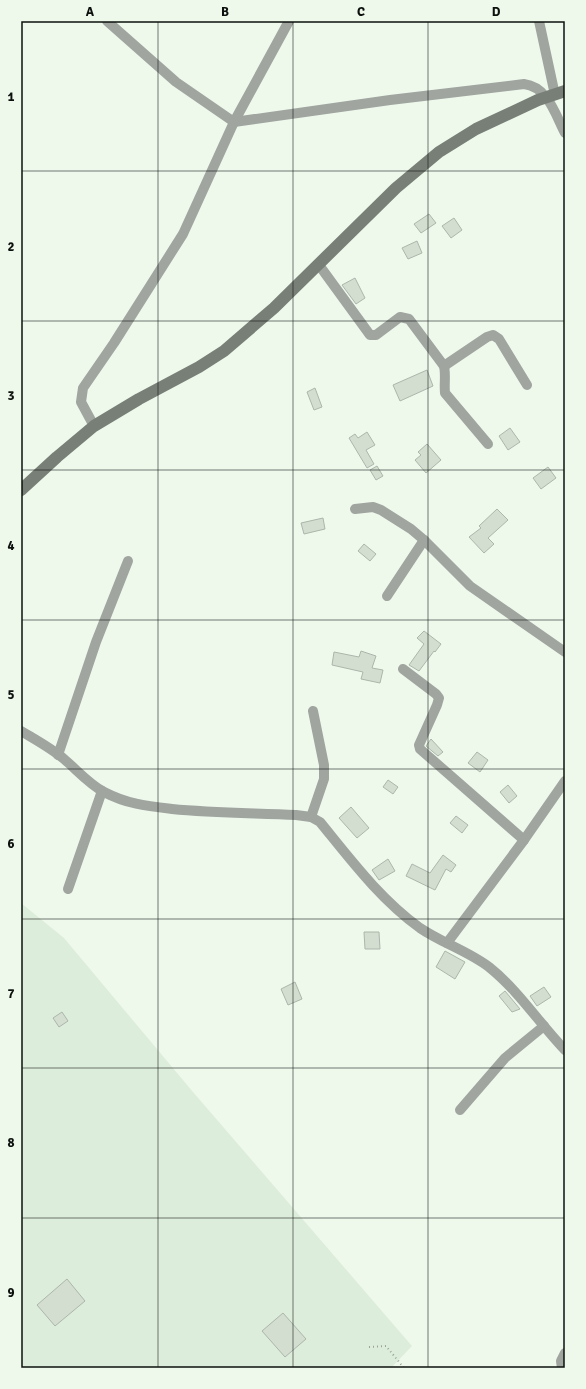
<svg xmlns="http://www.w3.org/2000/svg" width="586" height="1389" viewBox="0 0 586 1389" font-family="Signika,sans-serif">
<rect width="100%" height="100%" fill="#eef9ec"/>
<path fill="#ddeddb" d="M 21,903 L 64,938 L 193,1092 L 412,1346 L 391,1368 L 21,1368 Z"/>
<g fill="#d3ded1" stroke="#acb6ab">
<path d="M 429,214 L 436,223 L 421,233 L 414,224 Z"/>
<path d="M 454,218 L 462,230 L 451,238 L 442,226 Z"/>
<path d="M 417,241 L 422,253 L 408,259 L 402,248 Z"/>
<path d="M 355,278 L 365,298 L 356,304 L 342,285 Z"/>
<path d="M 427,370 L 433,386 L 400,401 L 393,385 Z"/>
<path d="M 315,388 L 322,407 L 314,410 L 307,392 Z"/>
<path d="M 510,428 L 520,442 L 508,450 L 499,436 Z"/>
<path d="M 367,432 L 375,445 L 366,450 L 374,464 L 367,468 L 349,438 L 355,434 L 358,438 Z"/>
<path d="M 427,444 L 441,460 L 426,473 L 415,460 L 421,455 L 418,452 Z"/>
<path d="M 377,466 L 383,476 L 376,480 L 370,470 Z"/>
<path d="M 548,467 L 556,478 L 541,489 L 533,478 Z"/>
<path d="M 497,509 L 508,520 L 488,538 L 494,544 L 484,553 L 469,537 L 481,528 L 479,526 Z"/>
<path d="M 323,518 L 325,529 L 304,534 L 301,523 Z"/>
<path d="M 364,544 L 376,554 L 370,561 L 358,551 Z"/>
<path d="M 424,631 L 441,644 L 435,652 L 434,651 L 419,671 L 409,665 L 424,644 L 417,638 Z"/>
<path d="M 361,651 L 376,656 L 372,668 L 383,670 L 380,683 L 361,679 L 363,672 L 332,665 L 334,652 L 359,657 Z"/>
<path d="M 431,739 L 443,752 L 438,756 L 426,746 Z"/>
<path d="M 477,752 L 488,760 L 480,772 L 468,763 Z"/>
<path d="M 388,780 L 398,787 L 393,794 L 383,787 Z"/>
<path d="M 508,785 L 517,796 L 509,803 L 500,792 Z"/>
<path d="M 351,807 L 369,828 L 357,838 L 339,818 Z"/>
<path d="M 456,816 L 468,825 L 462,833 L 450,823 Z"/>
<path d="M 443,855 L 456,865 L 451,872 L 446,869 L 435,890 L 406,876 L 412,864 L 430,873 Z"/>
<path d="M 388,859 L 395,871 L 379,880 L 372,870 Z"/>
<path d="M 364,932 L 379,932 L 380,949 L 365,949 Z"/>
<path d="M 445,951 L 465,962 L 455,979 L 436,967 Z"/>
<path d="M 295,982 L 302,999 L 288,1005 L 281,989 Z"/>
<path d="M 544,987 L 551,997 L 537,1006 L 530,996 Z"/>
<path d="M 505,991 L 520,1009 L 512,1012 L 499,996 Z"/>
<path d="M 62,1012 L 68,1021 L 59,1027 L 53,1018 Z"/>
<path d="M 67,1279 L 85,1301 L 55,1326 L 37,1305 Z"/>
<path d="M 283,1313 L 306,1339 L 285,1357 L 262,1331 Z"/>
</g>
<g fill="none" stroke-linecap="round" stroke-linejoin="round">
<path stroke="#9ca49a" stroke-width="2" stroke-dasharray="1 3" stroke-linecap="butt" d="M 369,1347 L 386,1346 L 404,1368"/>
<g stroke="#a0a5a0" stroke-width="10">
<path d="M 107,21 L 176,82 L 234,122 L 390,100 L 524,84 C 548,87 555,114 565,133"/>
<path d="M 539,21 L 555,95"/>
<path d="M 319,265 L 370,335 L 376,335 L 400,317 L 409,319 L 444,366 C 446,375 444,384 445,393 L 488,444"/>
<path d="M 444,366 L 487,337 L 493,335 L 499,339 L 527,385"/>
<path d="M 94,426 L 81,402 L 83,388 L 114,343 L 183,234 L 234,122 L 289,21"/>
<path d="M 355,509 L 373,507 L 381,510 L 411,529 L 424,540 L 470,586 L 565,652"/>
<path d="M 387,596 L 424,540"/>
<path d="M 403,669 L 436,694 L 439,698 L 437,705 L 419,745 L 420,749 L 524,840"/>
<path d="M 21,731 C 36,740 51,748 64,759 C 77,770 89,784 104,792 C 127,804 146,806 172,809 C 213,813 255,813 296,815 L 311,817 L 320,822 C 351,860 380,899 420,928 C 442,943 468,951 489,967 C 519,991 539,1023 565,1050"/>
<path d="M 58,755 L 96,642 L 128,561"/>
<path d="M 311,817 L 324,779 L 324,765 L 313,711"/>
<path d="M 68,889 L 102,791"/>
<path d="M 447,943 L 524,840 L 565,781"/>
<path d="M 460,1110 L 505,1058 L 544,1026"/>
<path d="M 562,1368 L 561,1361 L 565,1353"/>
</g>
<path stroke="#787f77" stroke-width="12" d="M 21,490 L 57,457 L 94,426 L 139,399 L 199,367 L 224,351 L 274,308 L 396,188 L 439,152 L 476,129 L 538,100 L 565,91"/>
</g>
<path fill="none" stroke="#0d110d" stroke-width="1" stroke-opacity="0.55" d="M 158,21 L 158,1368M 293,21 L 293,1368M 428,21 L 428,1368M 21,171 L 565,171M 21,321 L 565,321M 21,470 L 565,470M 21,620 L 565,620M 21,769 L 565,769M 21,919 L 565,919M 21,1068 L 565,1068M 21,1218 L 565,1218"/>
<rect width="586" height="1389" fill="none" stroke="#eef9ec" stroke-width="44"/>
<rect x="22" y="22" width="542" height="1345" fill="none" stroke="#0d110d" stroke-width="1.5"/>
<g font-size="13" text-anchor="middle" font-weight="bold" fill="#0d110d">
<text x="90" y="16">A</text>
<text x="225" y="16">B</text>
<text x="361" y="16">C</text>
<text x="496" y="16">D</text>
<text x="11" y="101">1</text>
<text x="11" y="251">2</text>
<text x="11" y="400">3</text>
<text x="11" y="550">4</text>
<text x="11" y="699">5</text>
<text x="11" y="848">6</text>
<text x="11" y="998">7</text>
<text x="11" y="1147">8</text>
<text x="11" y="1297">9</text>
</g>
</svg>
